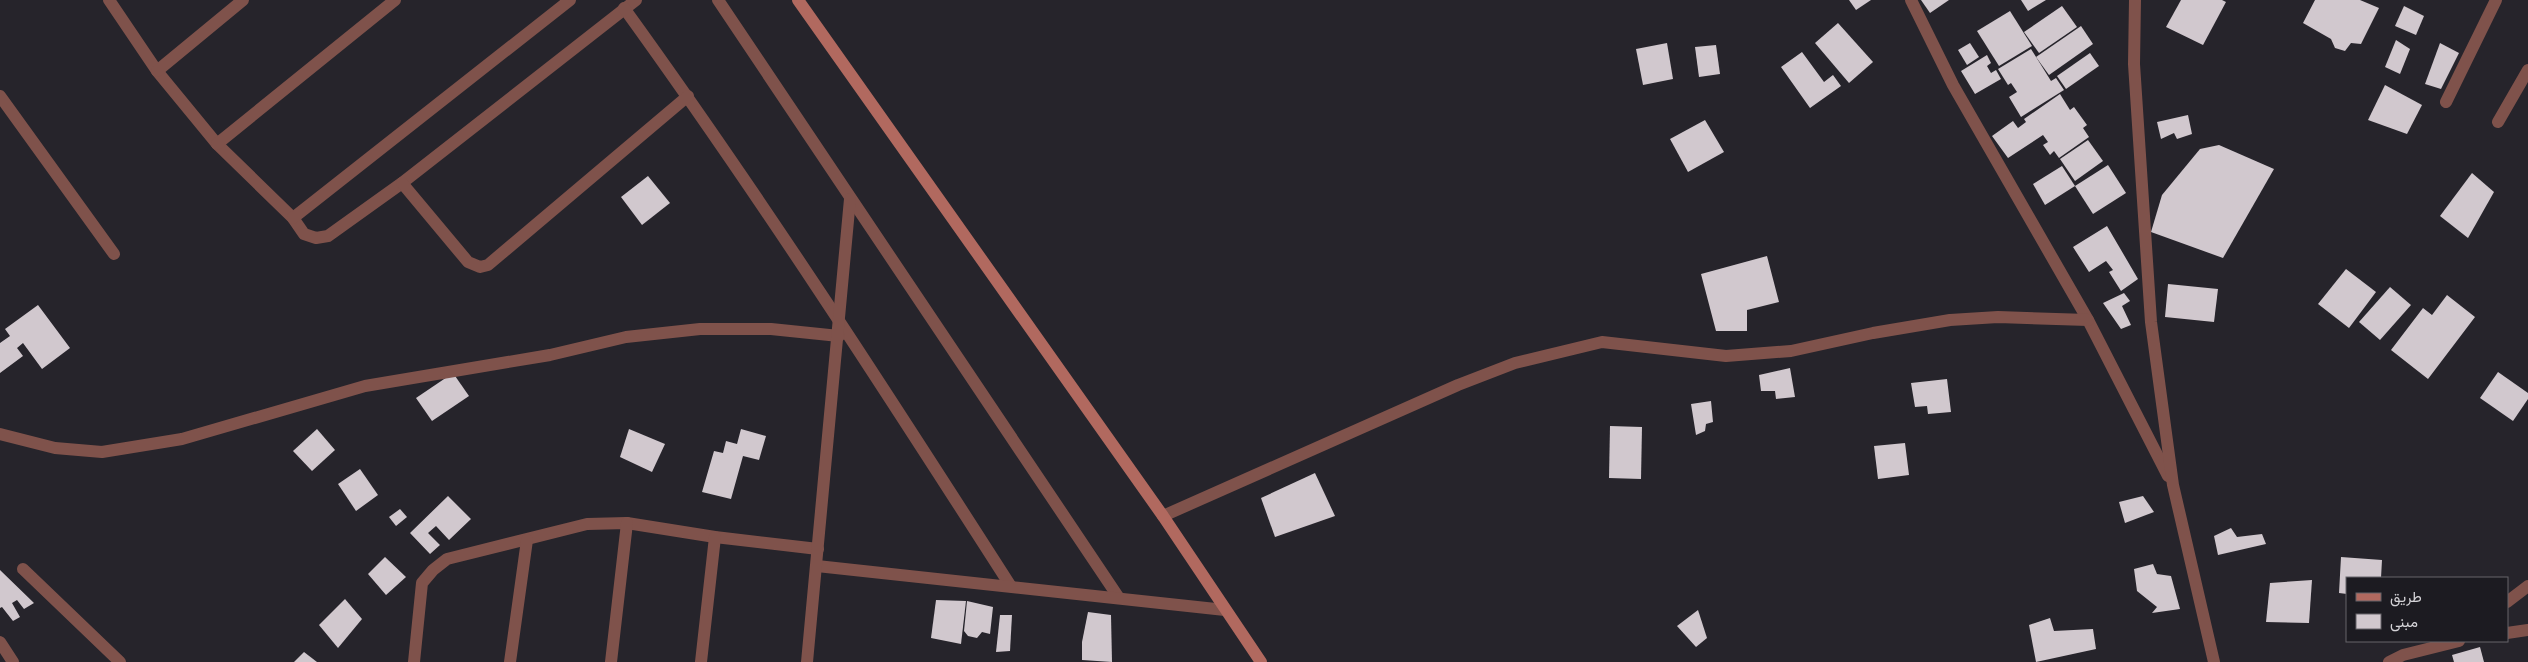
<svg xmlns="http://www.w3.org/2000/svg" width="2528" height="662" viewBox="0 0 2528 662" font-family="'PT Sans',Vazirmatn,sans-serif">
<rect width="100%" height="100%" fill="#26242b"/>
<g fill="#d1c8ce">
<path d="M 1849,0 L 1871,0 L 1856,10 Z"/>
<path d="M 1921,0 L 1949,0 L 1930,13 Z"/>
<path d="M 2021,0 L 2046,0 L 2028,11 Z"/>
<path d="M 2181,0 L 2222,0 L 2226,2 L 2203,45 L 2166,27 Z"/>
<path d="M 2315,0 L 2360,0 L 2379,8 L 2361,44 L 2351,43 L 2345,51 L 2335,48 L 2331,39 L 2303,23 Z"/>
<path d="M 2062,6 L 2077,27 L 2039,53 L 2024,32 Z"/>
<path d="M 2404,6 L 2424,16 L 2416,35 L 2395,26 Z"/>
<path d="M 2010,11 L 2032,46 L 1999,66 L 1977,31 Z"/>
<path d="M 1838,23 L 1873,62 L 1849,83 L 1815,43 Z"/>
<path d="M 2081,26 L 2093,44 L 2049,75 L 2036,57 Z"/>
<path d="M 2396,40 L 2410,49 L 2400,74 L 2385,67 Z"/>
<path d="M 1667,43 L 1673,79 L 1643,85 L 1636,49 Z"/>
<path d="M 1970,43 L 1979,57 L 1967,65 L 1958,50 Z"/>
<path d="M 2440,43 L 2459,53 L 2441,89 L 2425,84 Z"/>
<path d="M 1716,45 L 1720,74 L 1699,77 L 1695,47 Z"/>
<path d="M 2031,49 L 2051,81 L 2056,78 L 2064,90 L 2021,117 L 2009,97 L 2017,92 L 2011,83 L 2008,85 L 1998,69 Z"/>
<path d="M 1802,52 L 1824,82 L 1833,75 L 1841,86 L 1810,108 L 1781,67 Z"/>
<path d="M 2090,53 L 2099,66 L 2066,89 L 2057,76 Z"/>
<path d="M 1987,55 L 1991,63 L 1987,66 L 1991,73 L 1996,70 L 2001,79 L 1975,94 L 1961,71 Z"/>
<path d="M 2385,85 L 2422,105 L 2407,134 L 2368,120 Z"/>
<path d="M 2060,94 L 2070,110 L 2074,107 L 2087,125 L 2083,128 L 2089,137 L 2059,158 L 2054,151 L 2050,155 L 2043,145 L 2048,142 L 2043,135 L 2008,158 L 1992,136 L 2013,121 L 2018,128 L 2026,122 L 2024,119 Z"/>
<path d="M 2188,115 L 2192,134 L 2177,139 L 2174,133 L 2161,139 L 2157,122 Z"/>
<path d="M 1705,120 L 1724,152 L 1688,172 L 1670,139 Z"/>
<path d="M 2088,140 L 2103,161 L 2075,181 L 2060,159 Z"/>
<path d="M 2219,145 L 2274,169 L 2223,258 L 2151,232 L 2162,195 L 2200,149 Z"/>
<path d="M 2108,165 L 2126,193 L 2093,214 L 2075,186 Z"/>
<path d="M 2062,166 L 2075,186 L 2045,205 L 2033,184 Z"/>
<path d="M 2472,173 L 2494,192 L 2468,238 L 2440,216 Z"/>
<path d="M 648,176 L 670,203 L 642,225 L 621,197 Z"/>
<path d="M 2107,226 L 2138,279 L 2121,291 L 2109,272 L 2113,270 L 2106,261 L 2089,272 L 2073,247 Z"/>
<path d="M 1767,256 L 1779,302 L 1747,310 L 1747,331 L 1716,331 L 1701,274 Z"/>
<path d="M 2346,269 L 2376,292 L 2349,328 L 2318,304 Z"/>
<path d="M 2168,284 L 2218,289 L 2214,322 L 2165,317 Z"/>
<path d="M 2390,287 L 2411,305 L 2380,340 L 2359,322 Z"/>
<path d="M 2124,293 L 2130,301 L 2122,306 L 2131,325 L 2121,329 L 2103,303 Z"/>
<path d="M 2447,295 L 2475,317 L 2428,379 L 2391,350 L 2423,308 L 2432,315 Z"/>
<path d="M 38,305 L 70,348 L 42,369 L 23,343 L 17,348 L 23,356 L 0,373 L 0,343 L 10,336 L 5,329 Z"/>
<path d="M 1790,368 L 1795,397 L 1776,399 L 1775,391 L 1761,391 L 1759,375 Z"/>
<path d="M 2498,372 L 2528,393 L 2528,399 L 2513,421 L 2480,398 Z"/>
<path d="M 453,373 L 469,396 L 432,421 L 416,398 Z"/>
<path d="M 1947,379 L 1951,412 L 1928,414 L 1927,406 L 1915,407 L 1911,383 Z"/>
<path d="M 1711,401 L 1713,422 L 1706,424 L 1705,431 L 1696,435 L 1691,404 Z"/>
<path d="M 1610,426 L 1642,427 L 1641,479 L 1609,478 Z"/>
<path d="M 317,429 L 335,450 L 312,471 L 293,451 Z"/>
<path d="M 629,429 L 665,444 L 652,472 L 620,457 Z"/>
<path d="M 741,429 L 766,436 L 759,460 L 743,456 L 731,499 L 702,492 L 714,451 L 723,453 L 726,441 L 737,444 Z"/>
<path d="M 1905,443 L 1909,475 L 1878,479 L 1874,446 Z"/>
<path d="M 360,469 L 378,495 L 356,511 L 338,484 Z"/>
<path d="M 1315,473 L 1335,516 L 1275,537 L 1261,498 Z"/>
<path d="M 448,496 L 471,519 L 449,540 L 436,526 L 428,533 L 440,545 L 430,554 L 410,533 Z"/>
<path d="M 2143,496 L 2154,512 L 2125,523 L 2119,502 Z"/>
<path d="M 400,509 L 407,517 L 396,526 L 389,517 Z"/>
<path d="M 2231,528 L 2237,537 L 2262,534 L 2266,544 L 2218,555 L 2214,536 Z"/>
<path d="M 385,557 L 406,577 L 386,595 L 368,574 Z"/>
<path d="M 2341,557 L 2382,560 L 2381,578 L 2347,578 L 2347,594 L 2339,593 Z"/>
<path d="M 2153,564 L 2157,574 L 2171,576 L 2180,609 L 2152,613 L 2157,607 L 2137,591 L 2134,569 Z"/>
<path d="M 0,570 L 34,603 L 24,609 L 17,600 L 12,603 L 20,617 L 13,621 L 2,607 L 0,608 Z"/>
<path d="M 2312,580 L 2309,623 L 2266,622 L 2270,583 Z"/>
<path d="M 345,599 L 362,619 L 338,648 L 319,625 Z"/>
<path d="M 936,600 L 966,601 L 961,644 L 931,638 Z"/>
<path d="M 967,601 L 993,607 L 990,634 L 982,632 L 977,638 L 968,636 L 964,631 Z"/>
<path d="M 1698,610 L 1707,638 L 1696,647 L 1677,626 Z"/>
<path d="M 1088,612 L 1111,615 L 1112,662 L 1082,660 L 1082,642 Z"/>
<path d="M 1000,615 L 1012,615 L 1010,651 L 996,652 Z"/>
<path d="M 2050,618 L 2054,631 L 2093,629 L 2096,649 L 2036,662 L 2029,625 Z"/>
<path d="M 2480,647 L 2484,662 L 2454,662 L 2452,655 Z"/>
<path d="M 304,652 L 317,662 L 294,662 Z"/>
</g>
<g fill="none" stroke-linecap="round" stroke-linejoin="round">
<g stroke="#7f524b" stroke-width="12">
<path d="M 109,0 L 157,71 L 217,144 L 293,218 L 304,234 L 316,238 L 328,236 L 402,183 L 636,0"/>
<path d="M 718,0 L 1119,598"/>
<path d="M 1911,0 L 1953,85 L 2088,320 L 2168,476"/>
<path d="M 2135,0 L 2134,64 L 2151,322 L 2173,485 L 2214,662"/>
<path d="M 624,8 C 760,196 885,390 1010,585"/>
<path d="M 157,71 L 243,0"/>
<path d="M 0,96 L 114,254"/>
<path d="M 2446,102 L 2496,0"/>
<path d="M 2498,122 L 2528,70"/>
<path d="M 217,144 L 395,0"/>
<path d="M 402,183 L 468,262 L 480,267 L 488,265 L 688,96"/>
<path d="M 293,218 L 570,0"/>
<path d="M 0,434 L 55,448 L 102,452 L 182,439 L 365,386 L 550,355 L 626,337 L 700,329 L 771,329 L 839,336"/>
<path d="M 1163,516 L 1458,385 L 1515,363 L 1602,342 L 1726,356 L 1791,351 L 1873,333 L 1950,320 L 1998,317 L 2088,320"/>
<path d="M 817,566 L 1225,610"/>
<path d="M 23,569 L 120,662"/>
<path d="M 2507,602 L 2528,586"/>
<path d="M 2507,633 L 2528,630"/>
<path d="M 0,642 L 13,662"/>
<path d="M 414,662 L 422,583 L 433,570 L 447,559 L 587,524 L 627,523 L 715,537 L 818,549"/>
<path d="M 510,662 L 527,540"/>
<path d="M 611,662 L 627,523"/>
<path d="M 701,662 L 715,537"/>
<path d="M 807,662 L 850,199"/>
<path d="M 2389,662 L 2403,655 L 2459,641"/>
</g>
<path stroke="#b1695f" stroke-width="12" d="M 798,0 L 1163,516 L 1261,662"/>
</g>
<rect x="2346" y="577" width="162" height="65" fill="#1c1b21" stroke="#66656a"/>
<rect x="2356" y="593" width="25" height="8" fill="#b1695f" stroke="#66656a"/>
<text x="2390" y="602" font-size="15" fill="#d4d3d7">طريق</text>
<rect x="2356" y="614" width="25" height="15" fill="#d1c8ce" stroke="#66656a"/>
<text x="2390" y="627" font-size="15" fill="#d4d3d7">مبنى</text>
</svg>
